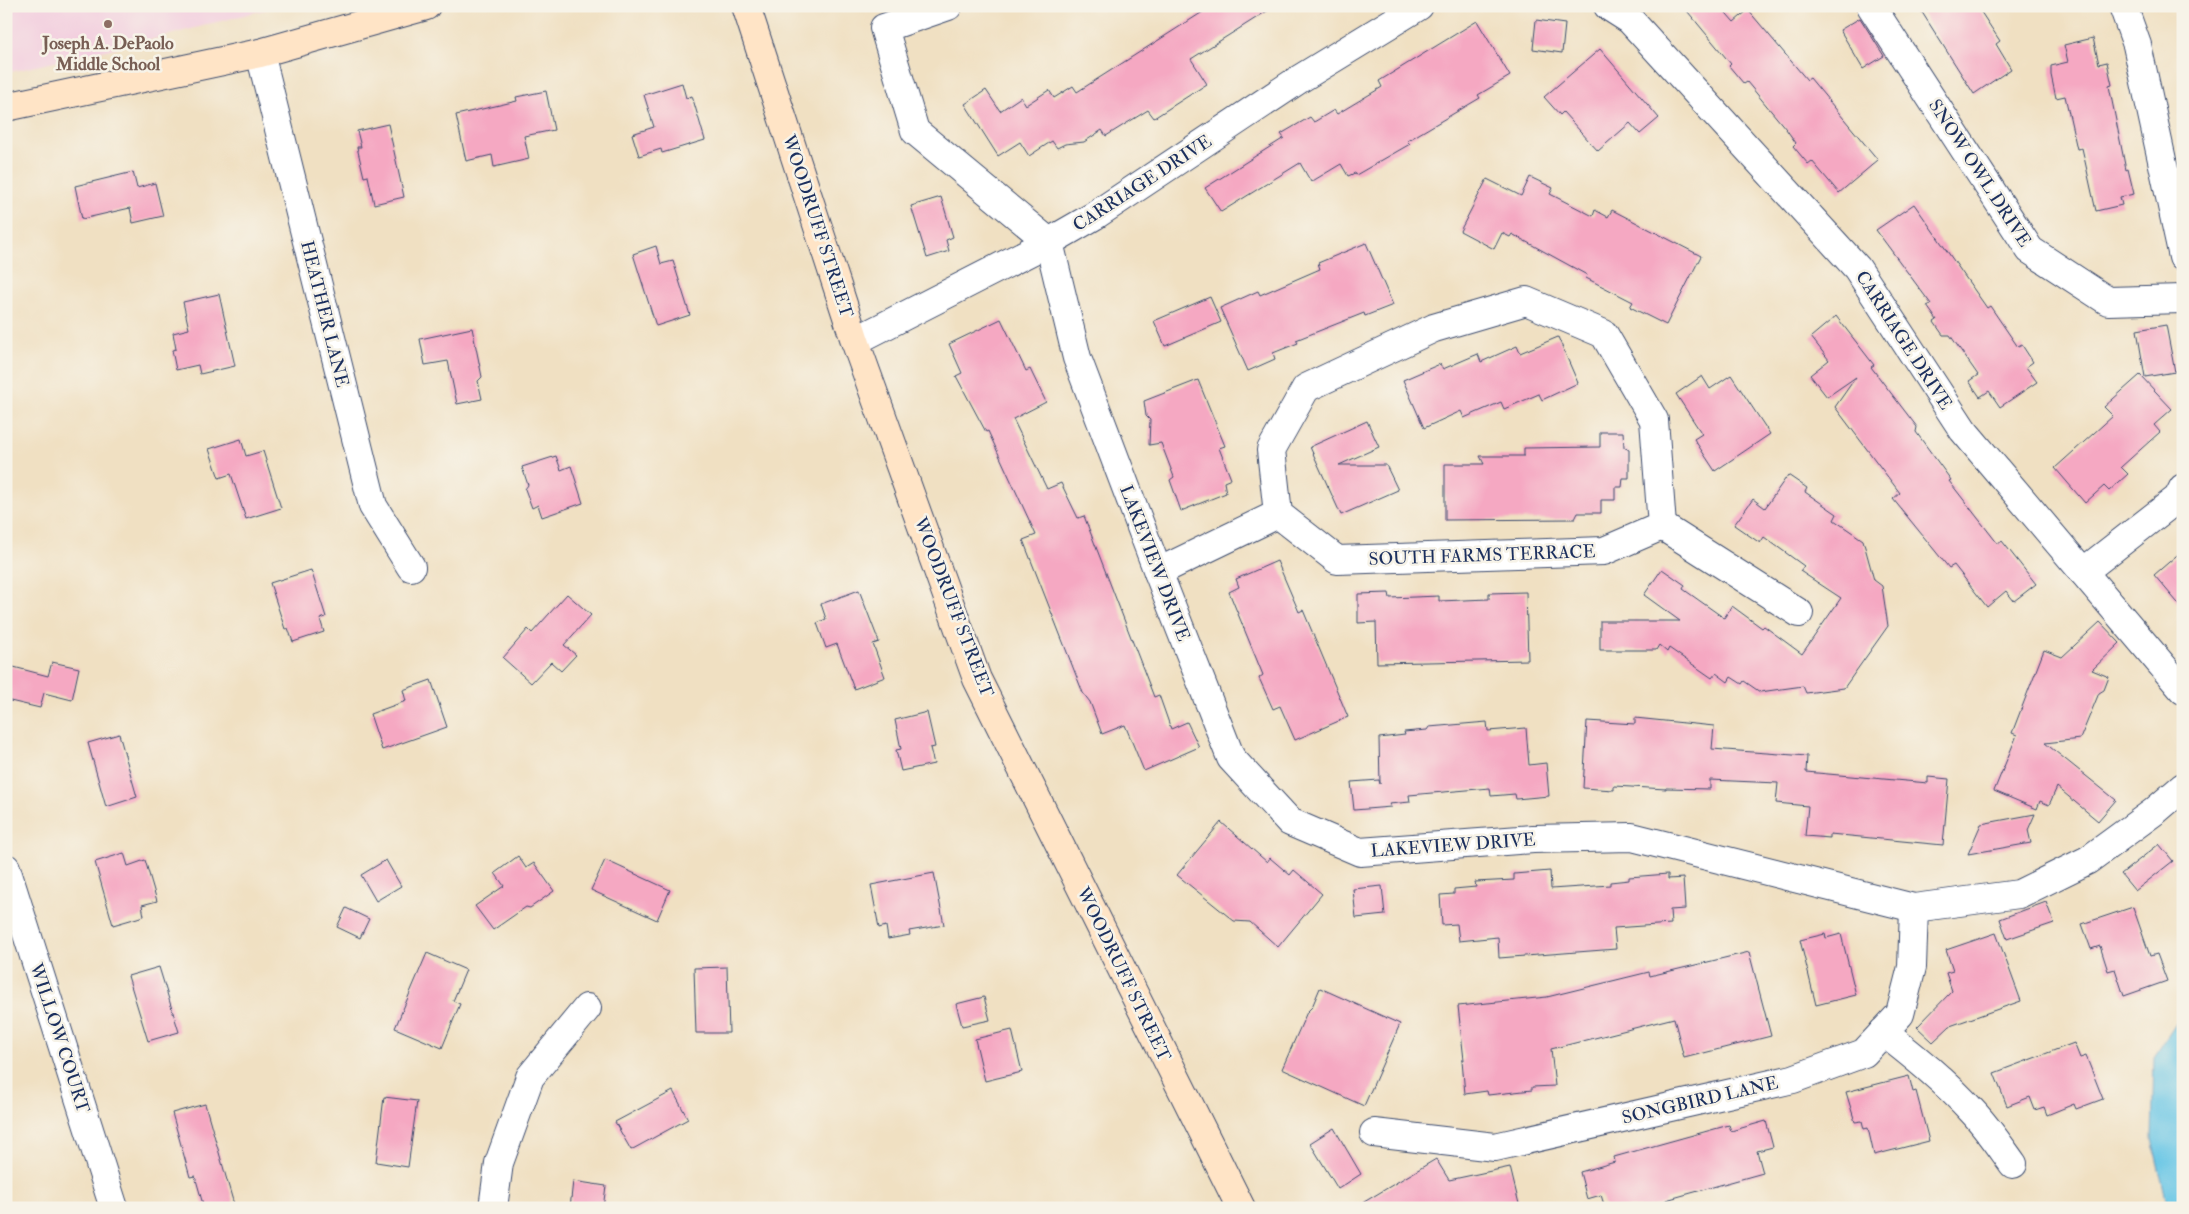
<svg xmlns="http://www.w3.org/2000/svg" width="2189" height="1214" viewBox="0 0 2189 1214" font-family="'IM FELL Double Pica',serif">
<rect width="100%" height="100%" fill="#f7f3e8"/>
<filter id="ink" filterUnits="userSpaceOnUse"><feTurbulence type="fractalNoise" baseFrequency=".02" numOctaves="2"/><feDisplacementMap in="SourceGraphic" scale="10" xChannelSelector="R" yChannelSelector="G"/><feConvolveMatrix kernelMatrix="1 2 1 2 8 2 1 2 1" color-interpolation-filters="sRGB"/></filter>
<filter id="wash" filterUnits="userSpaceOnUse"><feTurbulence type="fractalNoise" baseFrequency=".0096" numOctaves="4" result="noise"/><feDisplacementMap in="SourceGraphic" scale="20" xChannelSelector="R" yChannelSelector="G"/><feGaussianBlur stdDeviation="1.12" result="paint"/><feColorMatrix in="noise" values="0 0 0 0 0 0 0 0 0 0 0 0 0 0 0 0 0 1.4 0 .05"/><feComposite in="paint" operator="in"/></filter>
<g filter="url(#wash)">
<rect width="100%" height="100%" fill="#f0e0c2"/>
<path fill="#f3cfdf" d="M 6,6 L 279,6 L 150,40 L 6,73 Z"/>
<path fill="#68c6e6" stroke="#427aa2" d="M 2183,1013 L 2183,1208 L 2168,1208 L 2152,1139 L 2154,1057 Z"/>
<g id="blocks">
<g fill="#f5a8c2">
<path d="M 1212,6 L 1275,6 L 1191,59 L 1207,84 L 1154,118 L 1148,110 L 1106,136 L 1102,130 L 1084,142 L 1065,144 L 1057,148 L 1052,141 L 1029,156 L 1020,142 L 998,156 L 965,104 L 986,90 L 1000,111 L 1021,97 L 1026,105 L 1049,90 L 1054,98 L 1073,86 L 1077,92 Z"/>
<path d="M 1683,6 L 1720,6 L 1734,22 L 1748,10 L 1807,80 L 1810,78 L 1878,160 L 1839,193 L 1812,161 L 1808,164 L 1793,146 L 1796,143 L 1786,129 L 1747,82 L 1744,84 L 1729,66 L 1731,64 Z"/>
<path d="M 1918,6 L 1977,6 L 2000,41 L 1996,44 L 2011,69 L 1974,94 Z"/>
<path d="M 1860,18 L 1884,56 L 1863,69 L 1840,30 Z"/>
<path d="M 1536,20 L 1565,24 L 1562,53 L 1533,49 Z"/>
<path d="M 1477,21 L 1510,76 L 1478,95 L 1480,98 L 1407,141 L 1410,144 L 1356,175 L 1355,173 L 1348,176 L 1341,164 L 1311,182 L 1300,163 L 1221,212 L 1205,188 L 1284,138 L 1281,134 L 1310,117 L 1314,122 L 1334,110 L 1337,114 L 1382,87 L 1379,81 Z"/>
<path d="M 2093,38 L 2099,64 L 2107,62 L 2112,85 L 2109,86 L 2126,170 L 2128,169 L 2134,194 L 2120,197 L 2122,205 L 2096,211 L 2082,148 L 2077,149 L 2065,96 L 2056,98 L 2051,75 L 2051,66 L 2068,62 L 2064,45 Z"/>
<path d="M 1600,49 L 1659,118 L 1640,134 L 1630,123 L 1598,151 L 1563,112 L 1560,115 L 1544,97 Z"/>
<path d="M 682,83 L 686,98 L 692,96 L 705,140 L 662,153 L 661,149 L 639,156 L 632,134 L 654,127 L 644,95 Z"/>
<path d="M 546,91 L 554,130 L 524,136 L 529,159 L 494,167 L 492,155 L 466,161 L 456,115 L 517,101 L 516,97 Z"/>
<path d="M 388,124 L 404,197 L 374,204 L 368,176 L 364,177 L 357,147 L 361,147 L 357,131 Z"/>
<path d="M 133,172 L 137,188 L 155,183 L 163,216 L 133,223 L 130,208 L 82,219 L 75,186 Z"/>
<path d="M 1530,177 L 1553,188 L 1550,194 L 1593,216 L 1595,210 L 1608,217 L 1612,210 L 1701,256 L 1666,325 L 1630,307 L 1633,302 L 1586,278 L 1587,275 L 1512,234 L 1510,237 L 1502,233 L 1494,249 L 1460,231 L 1487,179 L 1521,196 Z"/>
<path d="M 941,197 L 953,237 L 946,240 L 949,251 L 927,258 L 911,206 Z"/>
<path d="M 1914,204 L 1987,308 L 1990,306 L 2018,347 L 2022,345 L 2033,362 L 2026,367 L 2037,382 L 2000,407 L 1989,391 L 1980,397 L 1969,381 L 1978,375 L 1950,335 L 1943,335 L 1934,322 L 1937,320 L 1927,306 L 1931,304 L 1876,230 Z"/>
<path d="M 1366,243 L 1393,305 L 1365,316 L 1364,313 L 1296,340 L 1298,343 L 1273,353 L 1275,359 L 1248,371 L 1220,308 L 1258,291 L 1260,295 L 1320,269 L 1318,263 Z"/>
<path d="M 656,246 L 661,264 L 673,261 L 690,315 L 656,326 L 633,254 Z"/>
<path d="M 219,294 L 235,366 L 200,374 L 198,365 L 176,370 L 172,350 L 176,349 L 173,333 L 189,329 L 183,302 Z"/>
<path d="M 1210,297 L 1221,322 L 1165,346 L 1154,321 Z"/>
<path d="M 1836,316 L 1874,365 L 1871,367 L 1917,427 L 1916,432 L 1951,480 L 1949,481 L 1998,544 L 2002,541 L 2036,584 L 2014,601 L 2006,591 L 1987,607 L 1954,565 L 1949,568 L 1893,499 L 1900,493 L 1835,407 L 1856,377 L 1827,397 L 1810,375 L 1829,360 L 1811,337 Z"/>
<path d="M 1001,319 L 1026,371 L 1030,369 L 1046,402 L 1013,419 L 1047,489 L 1061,483 L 1078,518 L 1084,516 L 1154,697 L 1159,695 L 1171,729 L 1187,722 L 1199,747 L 1144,771 L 1125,725 L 1102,734 L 1090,702 L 1083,693 L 1023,540 L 1036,535 L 988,431 L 986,432 L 956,376 L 962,373 L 949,344 Z"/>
<path d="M 2166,325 L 2175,372 L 2145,377 L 2137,330 Z"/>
<path d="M 472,328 L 482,377 L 478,381 L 482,399 L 457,404 L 448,361 L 425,365 L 420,339 Z"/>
<path d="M 1558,337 L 1578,383 L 1542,400 L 1539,394 L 1504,409 L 1501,402 L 1464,418 L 1461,411 L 1424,428 L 1403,380 L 1440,364 L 1443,369 L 1478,354 L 1481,362 L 1517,346 L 1520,353 Z"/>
<path d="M 1731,375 L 1770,434 L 1715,471 L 1694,439 L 1702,434 L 1676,394 L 1702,376 L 1710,389 Z"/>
<path d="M 2140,375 L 2172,409 L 2154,425 L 2160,432 L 2121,467 L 2128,474 L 2109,491 L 2104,486 L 2085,503 L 2055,468 L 2113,416 L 2104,407 Z"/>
<path d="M 1198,380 L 1225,446 L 1219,448 L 1231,479 L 1224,482 L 1226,493 L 1181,511 L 1170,480 L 1174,477 L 1161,443 L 1149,445 L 1150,420 L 1146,416 L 1144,401 Z"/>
<path d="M 1367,421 L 1379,447 L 1339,465 L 1386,465 L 1398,490 L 1341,515 L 1310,447 Z"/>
<path d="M 1600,432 L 1623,432 L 1624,447 L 1629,450 L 1629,478 L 1623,478 L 1622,487 L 1615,487 L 1615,500 L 1601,500 L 1601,513 L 1578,513 L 1575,519 L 1445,520 L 1445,464 L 1484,464 L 1480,456 L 1524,456 L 1524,448 L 1600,447 Z"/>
<path d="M 241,439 L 246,456 L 263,451 L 281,508 L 246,519 L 231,474 L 219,478 L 209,449 Z"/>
<path d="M 556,456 L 561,470 L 571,466 L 583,503 L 542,517 L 538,505 L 532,508 L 525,489 L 528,485 L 522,467 Z"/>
<path d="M 1788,475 L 1807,488 L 1805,492 L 1837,514 L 1834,520 L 1863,540 L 1874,580 L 1882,586 L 1888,626 L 1844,688 L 1806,693 L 1803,686 L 1760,692 L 1744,681 L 1742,684 L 1731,677 L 1728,682 L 1716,673 L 1712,678 L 1669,648 L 1667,652 L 1659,645 L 1656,650 L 1600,650 L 1600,621 L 1680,621 L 1644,595 L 1662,569 L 1685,585 L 1683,589 L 1724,618 L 1732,606 L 1762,628 L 1764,626 L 1802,654 L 1841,598 L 1800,571 L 1804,566 L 1764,537 L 1760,543 L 1734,525 L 1753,499 L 1765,508 Z"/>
<path d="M 2183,550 L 2183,609 L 2154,575 Z"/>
<path d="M 1277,561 L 1299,612 L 1303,610 L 1348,717 L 1295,740 L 1280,706 L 1273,709 L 1259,678 L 1263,675 L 1229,592 L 1239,587 L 1236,579 Z"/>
<path d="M 311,570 L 326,617 L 320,619 L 324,632 L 293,642 L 288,628 L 285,629 L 270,583 Z"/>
<path d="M 859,590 L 879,642 L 873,644 L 885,677 L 854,689 L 837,644 L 826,648 L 817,623 L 826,619 L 821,604 Z"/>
<path d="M 1526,592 L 1528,660 L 1377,663 L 1376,622 L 1358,623 L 1358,594 L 1389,593 L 1390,598 L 1439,596 L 1439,601 L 1489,599 L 1489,593 Z"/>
<path d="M 567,594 L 591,615 L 564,645 L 576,655 L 561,671 L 551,662 L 531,683 L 503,658 L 528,629 L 532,633 Z"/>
<path d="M 2100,622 L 2120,643 L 2092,670 L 2109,677 L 2104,690 L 2099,693 L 2080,739 L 2045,743 L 2116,800 L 2098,821 L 2057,787 L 2049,805 L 2040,801 L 2037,809 L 1994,791 L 2017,735 L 2012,733 L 2044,650 L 2062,657 Z"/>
<path d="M 52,662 L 79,668 L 72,700 L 44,693 L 40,708 L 6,700 L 6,665 L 48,676 Z"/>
<path d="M 431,680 L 447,727 L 382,750 L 370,714 L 406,701 L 403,690 Z"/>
<path d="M 927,712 L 935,747 L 930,748 L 934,764 L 901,771 L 896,750 L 901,749 L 895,720 Z"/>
<path d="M 1635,718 L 1714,726 L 1712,749 L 1807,756 L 1806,772 L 1928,783 L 1928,777 L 1949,779 L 1943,845 L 1830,834 L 1830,838 L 1805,836 L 1808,806 L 1776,803 L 1778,783 L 1710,780 L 1710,789 L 1666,788 L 1666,789 L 1614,786 L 1614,790 L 1583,788 L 1587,721 L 1635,724 Z"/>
<path d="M 1487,722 L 1488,731 L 1526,728 L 1529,765 L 1546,763 L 1549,796 L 1516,799 L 1515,794 L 1491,796 L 1490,788 L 1409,795 L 1410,802 L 1389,804 L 1391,807 L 1354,810 L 1351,782 L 1379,780 L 1380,784 L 1379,738 L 1405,735 L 1404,732 L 1427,730 L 1429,727 Z"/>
<path d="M 119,734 L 137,797 L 106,807 L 88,743 Z"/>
<path d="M 2035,814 L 2028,830 L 2031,843 L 1968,854 L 1981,824 Z"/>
<path d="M 1221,822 L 1267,862 L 1270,858 L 1290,875 L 1294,870 L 1322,894 L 1278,947 L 1250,922 L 1234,921 L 1177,875 Z"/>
<path d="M 2159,844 L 2173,861 L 2135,891 L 2121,874 Z"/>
<path d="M 124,853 L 128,866 L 145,860 L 157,901 L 142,905 L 144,916 L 113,925 L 95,862 Z"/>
<path d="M 518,856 L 526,868 L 534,863 L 554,891 L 530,908 L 526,907 L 493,930 L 475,906 L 504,886 L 495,873 Z"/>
<path d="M 386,860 L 401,886 L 376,901 L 361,875 Z"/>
<path d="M 605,860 L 670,890 L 657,920 L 591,890 Z"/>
<path d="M 1550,871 L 1551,889 L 1610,885 L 1610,882 L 1629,880 L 1629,877 L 1668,874 L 1668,879 L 1683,878 L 1685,909 L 1670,910 L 1671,924 L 1614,928 L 1616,949 L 1499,958 L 1498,937 L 1459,941 L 1457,924 L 1442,925 L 1440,895 L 1454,894 L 1454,889 L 1476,887 L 1475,882 L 1514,880 L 1514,874 Z"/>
<path d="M 934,873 L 944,925 L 909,931 L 910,935 L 888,939 L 886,926 L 879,928 L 871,885 Z"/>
<path d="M 1382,886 L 1385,915 L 1356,918 L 1353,889 Z"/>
<path d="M 2046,902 L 2054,923 L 2007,939 L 2000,919 Z"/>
<path d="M 2133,907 L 2150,956 L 2157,954 L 2167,981 L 2124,996 L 2115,969 L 2108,971 L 2100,946 L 2091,949 L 2082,924 Z"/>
<path d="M 346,908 L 369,919 L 360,938 L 337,927 Z"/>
<path d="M 1996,933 L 2021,1001 L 1950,1026 L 1933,1042 L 1917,1027 L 1952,991 L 1946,973 L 1953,971 L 1946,950 Z"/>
<path d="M 1825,934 L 1826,938 L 1841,934 L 1856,995 L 1816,1005 L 1800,940 Z"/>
<path d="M 1749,952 L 1771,1036 L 1684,1058 L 1674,1018 L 1551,1049 L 1555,1086 L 1532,1087 L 1532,1090 L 1488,1095 L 1487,1091 L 1465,1094 L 1462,1060 L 1464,1060 L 1458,1006 L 1547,997 L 1649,972 L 1650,976 Z"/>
<path d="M 427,953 L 466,970 L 453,1001 L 460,1004 L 442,1048 L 395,1028 Z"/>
<path d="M 159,967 L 179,1032 L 148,1041 L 128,976 Z"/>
<path d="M 727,967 L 729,1033 L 696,1033 L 694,968 Z"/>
<path d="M 1320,988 L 1400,1024 L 1364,1106 L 1282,1069 L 1307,1012 L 1312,1007 Z"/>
<path d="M 984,997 L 990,1020 L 962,1026 L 956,1004 Z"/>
<path d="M 1012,1030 L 1022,1072 L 985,1081 L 975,1039 Z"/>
<path d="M 2074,1043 L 2080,1058 L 2086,1056 L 2103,1099 L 2076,1109 L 2074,1104 L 2047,1115 L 2044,1107 L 2035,1110 L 2030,1097 L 2007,1106 L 1994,1073 Z"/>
<path d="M 1909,1076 L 1913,1092 L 1916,1091 L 1929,1141 L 1874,1155 L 1868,1128 L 1864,1129 L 1862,1121 L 1855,1122 L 1846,1092 Z"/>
<path d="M 673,1091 L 688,1119 L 631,1150 L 615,1122 Z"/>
<path d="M 384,1097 L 417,1101 L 408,1167 L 376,1162 Z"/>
<path d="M 205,1104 L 235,1208 L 204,1208 L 195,1176 L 190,1177 L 172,1113 Z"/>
<path d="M 1766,1121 L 1773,1147 L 1757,1151 L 1763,1173 L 1666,1200 L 1664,1203 L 1649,1208 L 1605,1208 L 1601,1195 L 1587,1199 L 1580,1172 L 1615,1162 L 1614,1157 L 1729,1125 L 1731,1131 Z"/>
<path d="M 1334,1128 L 1361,1174 L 1338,1189 L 1310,1143 Z"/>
<path d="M 1436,1159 L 1449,1180 L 1510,1167 L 1520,1208 L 1354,1208 Z"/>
<path d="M 573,1181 L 606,1186 L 603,1208 L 570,1208 Z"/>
</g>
</g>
</g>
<g filter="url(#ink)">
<use href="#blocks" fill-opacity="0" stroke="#3b4a6d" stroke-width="1"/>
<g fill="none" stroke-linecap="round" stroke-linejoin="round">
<g stroke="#3b4a6d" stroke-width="30">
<g id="street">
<path d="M 948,6 L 884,28 L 915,131 L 1049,242 L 1077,358 L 1158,572 L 1231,758 L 1290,822 L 1360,852 L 1533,839 L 1632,837 L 1914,908 L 2019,894 L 2088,860 L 2155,811 L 2183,787"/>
<path d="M 1608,6 L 1630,20 L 1857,268 L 1963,430 L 2183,690"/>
<path d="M 1871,6 L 2030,250 L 2108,301 L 2183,299"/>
<path d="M 2123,6 L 2137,45 L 2183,257"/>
<path d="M 260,53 L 373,506 L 411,567"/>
<path d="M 1526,301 L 1604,334 L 1654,420 L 1662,526 L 1604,551 L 1337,560 L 1278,514 L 1271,450 L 1306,388 L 1434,328 Z"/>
<path d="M 855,341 L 1049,242 L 1094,216 L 1298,80 L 1419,6"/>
<path d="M 1662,526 L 1799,613"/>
<path d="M 1158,572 L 1278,514"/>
<path d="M 2083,572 L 2178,498 L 2183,488"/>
<path d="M 6,868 L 114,1208"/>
<path d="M 1883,1032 C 1915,1057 1946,1082 1973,1112 C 1988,1128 2000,1146 2013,1164"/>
<path d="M 1374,1133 L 1495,1147 L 1793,1079 L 1864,1053 L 1900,1014 L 1912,967 L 1914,908"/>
<path d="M 493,1208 L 499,1163 L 530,1077 L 587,1008"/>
</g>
</g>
<g stroke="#3b4a6d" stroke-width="30">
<g id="secondary">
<path d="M 746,6 L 855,341 L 977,679 L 1241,1208"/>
<path d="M 6,107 L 260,53 L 426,6"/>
</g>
</g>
<use href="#street" stroke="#fff" stroke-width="28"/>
<use href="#secondary" stroke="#ffe4c6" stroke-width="28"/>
</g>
</g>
<circle fill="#8d6e63" stroke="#f7f3e8" stroke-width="2" cx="108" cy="24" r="5"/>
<g text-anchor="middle" stroke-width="5" stroke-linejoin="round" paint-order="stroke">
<g font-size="18" font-weight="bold" fill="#785e54" stroke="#f7f3e8">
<text x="108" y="49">Joseph A. DePaolo<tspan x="108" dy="21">Middle School</tspan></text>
</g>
<g font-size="18" fill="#1b2f5e" stroke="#f7f3e8">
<text transform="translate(1980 173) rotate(57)" y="6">SNOW OWL DRIVE</text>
<text transform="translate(1142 183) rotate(-33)" y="6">CARRIAGE DRIVE</text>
<text transform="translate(818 226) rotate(72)" y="6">WOODRUFF STREET</text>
<text transform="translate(325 314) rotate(76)" y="6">HEATHER LANE</text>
<text transform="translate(1904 340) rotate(57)" y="6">CARRIAGE DRIVE</text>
<text transform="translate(1482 555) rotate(-2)" y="6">SOUTH FARMS TERRACE</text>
<text transform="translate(1155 563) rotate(69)" y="6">LAKEVIEW DRIVE</text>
<text transform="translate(954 607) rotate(69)" y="6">WOODRUFF STREET</text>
<text transform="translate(1453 845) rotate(-4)" y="6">LAKEVIEW DRIVE</text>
<text transform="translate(1124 974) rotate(64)" y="6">WOODRUFF STREET</text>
<text transform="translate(60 1038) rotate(72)" y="6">WILLOW COURT</text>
<text transform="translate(1700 1100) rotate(-13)" y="6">SONGBIRD LANE</text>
</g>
</g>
<rect width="2189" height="1214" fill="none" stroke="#f7f3e8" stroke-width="25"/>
</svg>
